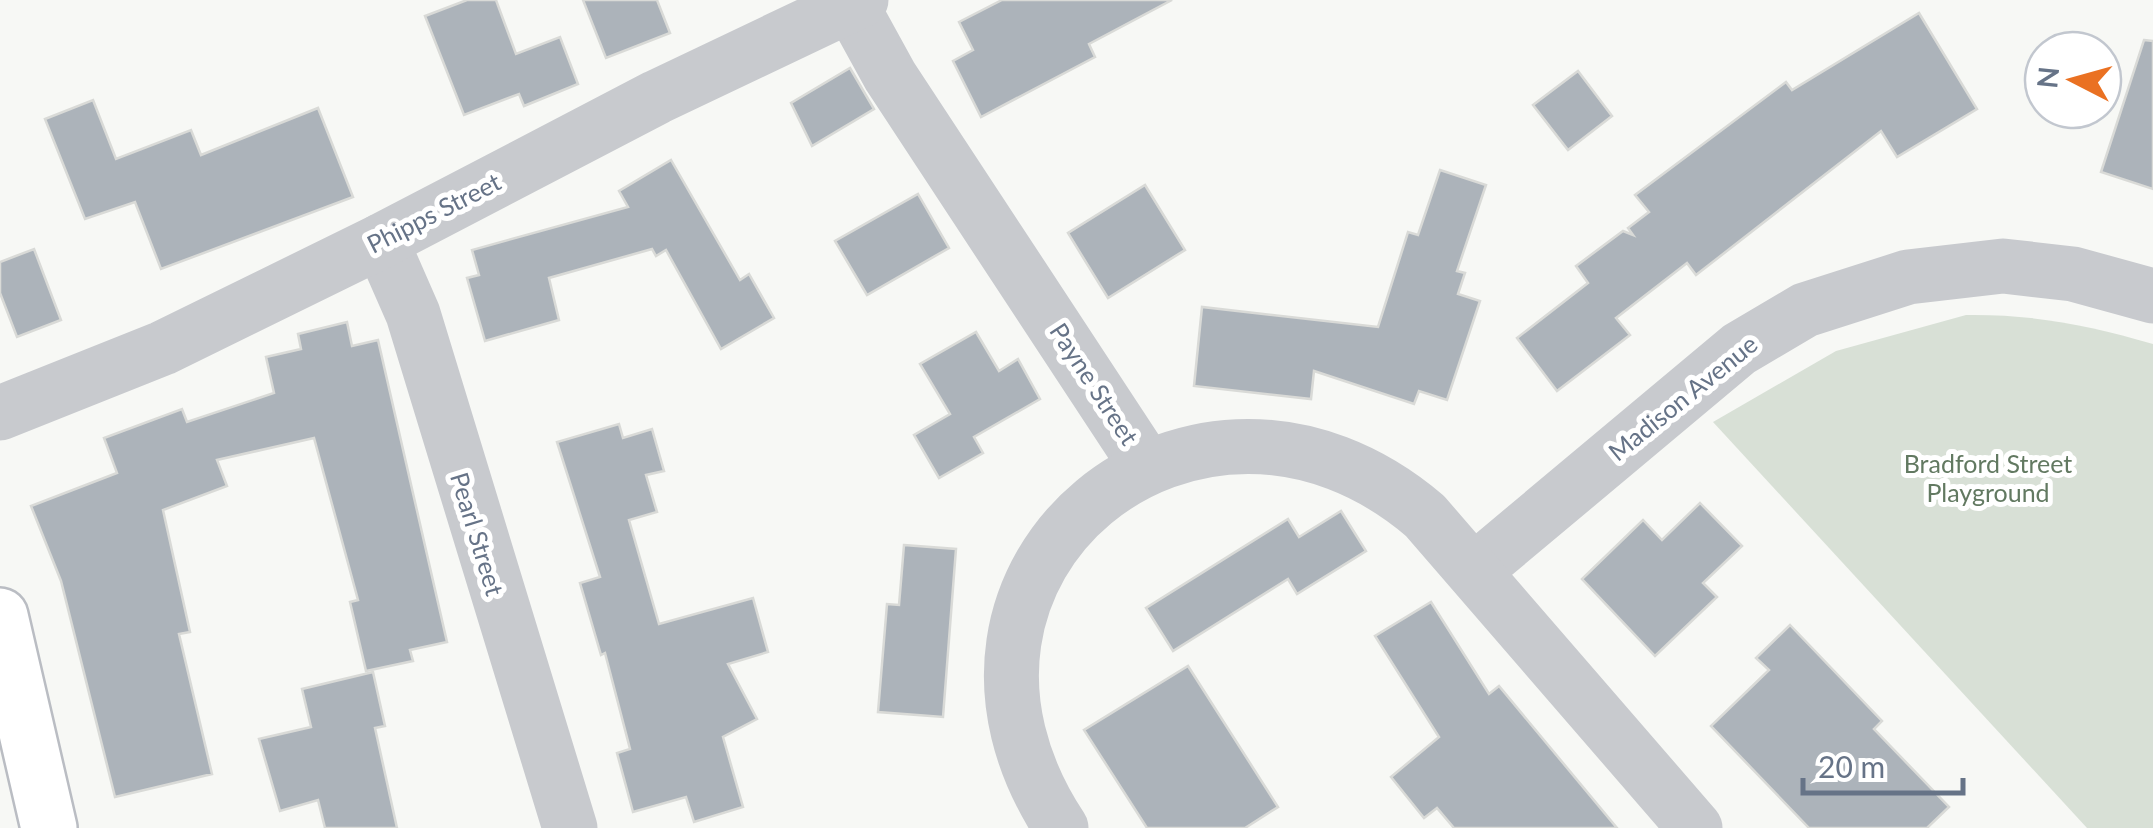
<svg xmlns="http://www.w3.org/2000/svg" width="2153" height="828" viewBox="0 0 2153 828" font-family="Lato,sans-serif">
<rect width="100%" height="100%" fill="#f7f8f5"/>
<path fill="#d8e0d6" d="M 1966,315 C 2031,314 2090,325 2153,344 L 2153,828 L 2087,828 L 1713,422 L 1836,351 Z"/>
<g fill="#acb3ba" stroke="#d9dad7" stroke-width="2.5">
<path d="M 467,0 L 496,0 L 516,54 L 560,37 L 578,84 L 524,106 L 519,94 L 464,115 L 425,16 Z"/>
<path d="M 583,0 L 657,0 L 670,33 L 606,58 Z"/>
<path d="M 1002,0 L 1172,0 L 1089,44 L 1095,57 L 981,117 L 953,61 L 973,50 L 959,22 Z"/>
<path d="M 1919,13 L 1977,109 L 1897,157 L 1881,131 L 1696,275 L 1687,263 L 1616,318 L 1630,335 L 1557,391 L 1517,338 L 1588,283 L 1576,266 L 1623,231 L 1633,235 L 1628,228 L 1649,212 L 1635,195 L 1786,82 L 1792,90 Z"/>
<path d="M 2144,40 L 2153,41 L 2153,189 L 2101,172 Z"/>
<path d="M 850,68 L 874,109 L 812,146 L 791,103 Z"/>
<path d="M 1578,71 L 1612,116 L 1568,150 L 1533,105 Z"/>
<path d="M 93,100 L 116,159 L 191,130 L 201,155 L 318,108 L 353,197 L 161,269 L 135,202 L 85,219 L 45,119 Z"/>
<path d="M 671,160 L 740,280 L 749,274 L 774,318 L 721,349 L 666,250 L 656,256 L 652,249 L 549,278 L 559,320 L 485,341 L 467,278 L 479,275 L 472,250 L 628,207 L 619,191 Z"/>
<path d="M 1440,170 L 1486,185 L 1457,271 L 1465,273 L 1458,294 L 1480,301 L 1447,400 L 1419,391 L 1414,404 L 1314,371 L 1311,399 L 1194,386 L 1202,307 L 1378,327 L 1408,232 L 1418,235 Z"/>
<path d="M 1145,185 L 1185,250 L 1108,298 L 1068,233 Z"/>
<path d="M 918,194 L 949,248 L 867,295 L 835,241 Z"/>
<path d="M 34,249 L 61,320 L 17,337 L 0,293 L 0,262 Z"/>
<path d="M 347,322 L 352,346 L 378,340 L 447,642 L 410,650 L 413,661 L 366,671 L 350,602 L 358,600 L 314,438 L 217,460 L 227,486 L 163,510 L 190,632 L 179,634 L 212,774 L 115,797 L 61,581 L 31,506 L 117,473 L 104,438 L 182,409 L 187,422 L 274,393 L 266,357 L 301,349 L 298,334 Z"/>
<path d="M 976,332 L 999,371 L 1018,359 L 1040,399 L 974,437 L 983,453 L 939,478 L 914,435 L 950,414 L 920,364 Z"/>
<path d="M 619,424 L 623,438 L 652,429 L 664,471 L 646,475 L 657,512 L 629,520 L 659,624 L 753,598 L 768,652 L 728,664 L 757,719 L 723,737 L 743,807 L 694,822 L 686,797 L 633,812 L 617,753 L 630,749 L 605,653 L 601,655 L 580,583 L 600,577 L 557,442 Z"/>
<path d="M 1700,503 L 1742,546 L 1703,583 L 1717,597 L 1655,656 L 1582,579 L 1643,520 L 1662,540 Z"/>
<path d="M 1341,511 L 1366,551 L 1297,594 L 1288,579 L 1173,651 L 1146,608 L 1288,519 L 1299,537 Z"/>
<path d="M 904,545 L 956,549 L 943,717 L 878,712 L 887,604 L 899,605 Z"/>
<path d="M 1431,602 L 1489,694 L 1499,686 L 1617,828 L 1454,828 L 1437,808 L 1424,818 L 1391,777 L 1439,737 L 1375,636 Z"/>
<path d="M 1790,625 L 1882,721 L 1874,729 L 1949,807 L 1927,828 L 1809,828 L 1711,726 L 1769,670 L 1756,658 Z"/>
<path d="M 1188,666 L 1278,807 L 1245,828 L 1147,828 L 1084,730 Z"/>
<path d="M 373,672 L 385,726 L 375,728 L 397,828 L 325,828 L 318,800 L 280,811 L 259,739 L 311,727 L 302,689 Z"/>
</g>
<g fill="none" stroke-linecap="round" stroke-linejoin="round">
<g stroke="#babdc3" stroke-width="60">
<path id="secondary" d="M 0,616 L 49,828"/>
</g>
<g stroke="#c8cace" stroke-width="55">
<path d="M 851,5 L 890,76 L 1147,467"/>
<path d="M 381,241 L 413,314 L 570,828"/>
<path d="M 0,413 L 163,348 L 381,241 L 657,97 L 861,0"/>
<path d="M 1475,570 L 1739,349 L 1805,310 L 1908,277 L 2003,266 L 2073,274 L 2153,296"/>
<path d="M 1061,828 C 890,569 1198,322 1425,516 L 1695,828"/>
</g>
<use href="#secondary" stroke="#fff" stroke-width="55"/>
</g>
<g text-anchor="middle" stroke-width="10" stroke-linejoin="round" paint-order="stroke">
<g font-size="25" fill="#667387" stroke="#fff">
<text transform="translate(434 213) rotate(-27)" y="9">Phipps Street</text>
<text transform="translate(1094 384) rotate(57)" y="9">Payne Street</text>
<text transform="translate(1683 398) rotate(-39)" y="9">Madison Avenue</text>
<text transform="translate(477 534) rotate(73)" y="9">Pearl Street</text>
</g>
<g font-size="25" fill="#627961" stroke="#fff">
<text x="1988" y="473">Bradford Street<tspan x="1988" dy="29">Playground</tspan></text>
</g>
</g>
<g transform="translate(2073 80) rotate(276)"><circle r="48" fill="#ffffff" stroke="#c2c7cf" stroke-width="2.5"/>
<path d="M0-8L18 38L0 25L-18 38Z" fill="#ea7122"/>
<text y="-15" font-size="28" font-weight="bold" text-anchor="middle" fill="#667387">N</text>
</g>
<path d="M1803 778v15h160v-15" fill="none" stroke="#667387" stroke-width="5"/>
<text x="1818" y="778" font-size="30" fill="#667387" stroke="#ffffff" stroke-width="8" paint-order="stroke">20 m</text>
</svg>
